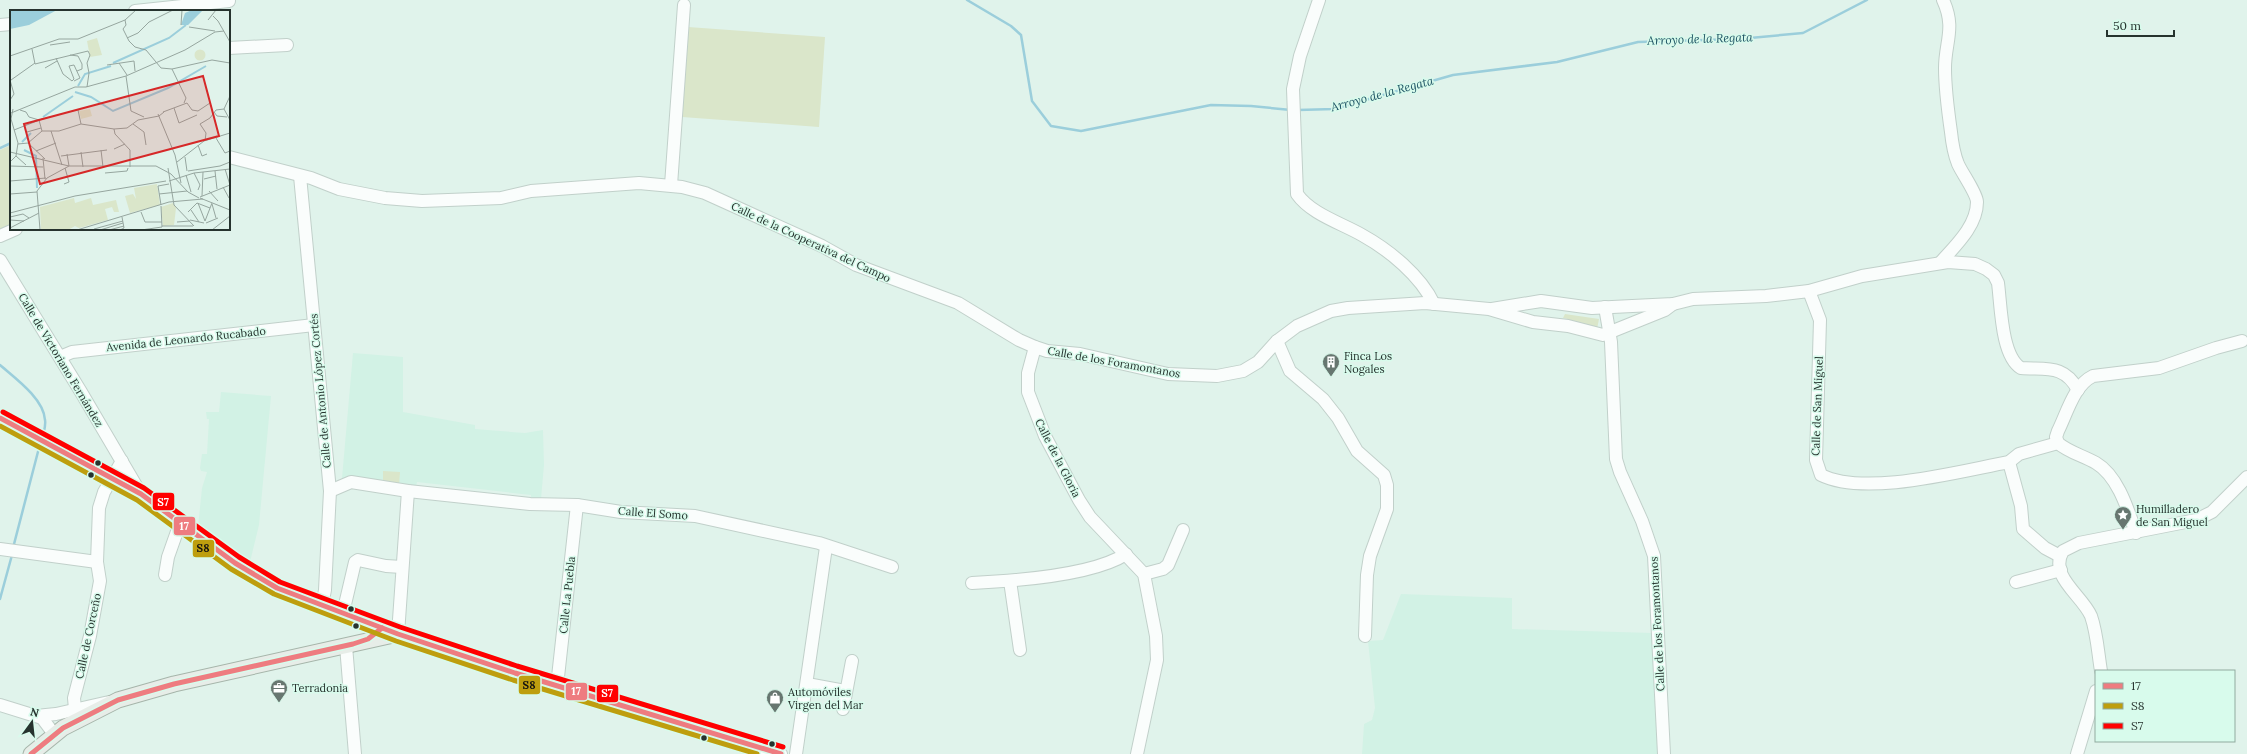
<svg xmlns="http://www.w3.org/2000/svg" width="2247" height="754" viewBox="0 0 2247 754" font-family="Lora,serif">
<rect width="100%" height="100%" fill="#e0f3eb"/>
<g fill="#d2f2e5">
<path d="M 353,353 L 403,357 L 403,412 L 475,425 L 475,429 L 525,433 L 543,430 L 544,465 L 541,499 L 531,499 L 531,495 L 417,482 L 416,487 L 342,478 Z"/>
<path d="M 221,392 L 271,396 L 259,525 L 250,562 L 198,527 L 202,488 L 207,472 L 201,471 L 200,468 L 202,454 L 207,454 L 209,419 L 207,419 L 206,412 L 219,412 Z"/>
<path d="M 1401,594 L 1512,598 L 1512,629 L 1653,633 L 1658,754 L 1362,754 L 1364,724 L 1372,720 L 1375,708 L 1368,641 L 1383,640 Z"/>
</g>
<g fill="#dae6ca">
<path d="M 688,27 L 825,37 L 819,127 L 682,117 Z"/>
<path d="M 11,145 L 11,228 L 0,230 L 0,150 Z"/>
<path d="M 1565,314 L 1599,319 L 1597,329 L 1567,321 L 1568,319 L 1563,318 Z"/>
<path d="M 383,471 L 400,472 L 399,485 L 383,483 Z"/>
</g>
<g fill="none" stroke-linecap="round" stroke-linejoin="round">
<g stroke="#9bcedb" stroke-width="2.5">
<path d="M 967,0 L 1011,26 L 1021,35 L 1032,101 L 1051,126 L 1081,131 L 1211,105 L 1251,106 L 1291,110"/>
<path d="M 1298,110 L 1334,109 L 1453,75 L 1557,62 L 1638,42 L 1739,39 L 1803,33 L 1867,0"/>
<path d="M 0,148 L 11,143"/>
<path d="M 0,365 C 15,378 44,399 45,420 C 46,425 44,431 43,436"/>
<path d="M 13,548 L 40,444"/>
<path d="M 0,599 L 12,555"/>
</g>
<g stroke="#c1d0ca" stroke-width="14">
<g id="minor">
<path d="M 1319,0 L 1300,56 L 1293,89 L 1297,194 C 1311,214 1341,223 1362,235 C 1389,250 1420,275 1434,304"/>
<path d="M 135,11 L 229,1"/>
<path d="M 0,25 L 11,24"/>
<path d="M 229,48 L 287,45"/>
<path d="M 229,157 L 311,178 L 339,189 L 385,198 L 422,201 L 501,198 L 531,191 L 639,183 L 682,187 L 705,193 L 822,246 L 856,265 L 958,303 L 1019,340 L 1035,347 L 1047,351 L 1080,354 L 1168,374 L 1217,376 L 1243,371 L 1258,362 L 1277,341 L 1297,326 L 1331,311 L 1348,308 L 1425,303 L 1489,309 L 1533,322 L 1568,326 L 1603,335 L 1665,310 L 1673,304"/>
<path d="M 300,176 L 330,491 L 325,590 L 322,605"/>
<path d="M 671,185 L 684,5"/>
<path d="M 0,236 L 16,229"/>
<path d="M 0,260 L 81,392 L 141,494"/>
<path d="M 1940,263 C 1955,246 1977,226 1977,202 C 1977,194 1962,173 1958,164 C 1954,154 1952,142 1951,132 C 1948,111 1945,89 1945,68 C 1945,42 1956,28 1943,0"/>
<path d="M 1809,291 L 1820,320 L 1816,460 L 1821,475 C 1865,497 1960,471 2009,462 L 2019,454 L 2058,443"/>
<path d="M 1605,307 L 1611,342 L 1616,459 L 1620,472 L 1642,521 L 1654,556 L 1664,754"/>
<path d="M 1492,309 L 1541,301 L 1592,308 L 1673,304 L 1693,299 L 1766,296 L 1809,291 L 1862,276 L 1948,262 L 1975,264 L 1986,269 L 1994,275 L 1998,283 C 2001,305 2001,356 2021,368 C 2046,370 2064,364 2078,390"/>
<path d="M 1277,341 L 1290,371 L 1323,399 L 1338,418 L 1357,451 L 1384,475 L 1387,485 L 1387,509 L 1370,556 L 1367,575 L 1365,636"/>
<path d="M 1035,347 L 1028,373 L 1028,392 L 1045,436 L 1079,500 L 1090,517 L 1144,574 L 1156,636 L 1157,660 L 1137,754"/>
<path d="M 60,357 L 72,352 L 314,325"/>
<path d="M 0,418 L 141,494 L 235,563 L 277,588 L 398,634 L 515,673 L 781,754"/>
<path d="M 2009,462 L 2021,506 L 2023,529 L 2045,548 L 2060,556"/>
<path d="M 330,491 L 351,482 L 408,491 L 530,504 L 577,505 L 621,512 L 695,516 L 819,543 L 892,567"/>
<path d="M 2136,533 C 2128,510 2118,476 2096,463 C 2084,456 2068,452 2058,443 L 2056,437 L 2058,431 C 2067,413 2074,385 2093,376 L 2159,368 L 2216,348 L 2242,341"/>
<path d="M 0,549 L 97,562"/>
<path d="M 1144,574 L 1163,569 L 1168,565 L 1183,530"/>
<path d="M 165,575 L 168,557 L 180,523"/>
<path d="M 1010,581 L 1020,650"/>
<path d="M 2016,582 L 2061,570"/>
<path d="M 972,583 C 1014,581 1092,576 1126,554"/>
<path d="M 343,613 L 355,562 L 358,560 L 386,566 L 402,567"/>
<path d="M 398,634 L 408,491"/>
<path d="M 346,646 L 355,754"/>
<path d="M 2101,671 C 2098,653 2097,633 2091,616 C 2082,595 2048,576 2063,551 L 2079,543 L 2196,520 L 2212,512 L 2247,477"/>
<path d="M 807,684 L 845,691"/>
<path d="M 557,686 L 577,505"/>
<path d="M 0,705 L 42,718 L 54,734"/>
<path d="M 843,709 L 852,661"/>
<path d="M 36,716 L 56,714 L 109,702"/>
<path d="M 76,720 L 74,698 L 90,636 L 100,581 L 97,562 L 99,508 L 104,492 L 122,461"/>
<path d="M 796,754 L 826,547"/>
<path d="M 2077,754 L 2096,691"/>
</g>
</g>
<g stroke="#a6b5aa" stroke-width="17">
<path id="major" d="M 31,754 L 63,728 L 118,700 L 174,684 L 398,634"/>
</g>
<use href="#minor" stroke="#fafdfc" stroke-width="12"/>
<use href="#major" stroke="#e7ede8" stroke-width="15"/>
<g stroke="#d8fbec" stroke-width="8">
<g id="bus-1">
<path d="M 0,418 L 141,494 L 235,563 L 277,588 L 398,634 L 515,673 L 781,754"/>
<path d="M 31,754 L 63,728 L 118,700 L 174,684 L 353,644 L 368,639 L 382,628"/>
</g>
</g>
<g stroke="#d8fbec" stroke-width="8">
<path id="bus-2" d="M 0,426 L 137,500 L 231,569 L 274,594 L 396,641 L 513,680 L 757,754"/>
</g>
<g stroke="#d8fbec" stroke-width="8">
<path id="bus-3" d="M 3,412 L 144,488 L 239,557 L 280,582 L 400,627 L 517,666 L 783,747"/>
</g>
<use href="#bus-1" stroke="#ee7c80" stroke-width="5"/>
<use href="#bus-2" stroke="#be9e0e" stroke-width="5"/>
<use href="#bus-3" stroke="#f00" stroke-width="5"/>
</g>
<defs>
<g id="building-pin" transform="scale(0.9)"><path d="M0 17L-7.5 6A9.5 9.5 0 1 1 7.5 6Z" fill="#677670" stroke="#d8fbec"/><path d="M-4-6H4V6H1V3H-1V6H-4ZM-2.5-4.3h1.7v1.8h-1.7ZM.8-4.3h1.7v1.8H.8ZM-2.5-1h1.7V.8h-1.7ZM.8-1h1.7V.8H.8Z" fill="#fff"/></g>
<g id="sight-pin" transform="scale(0.9)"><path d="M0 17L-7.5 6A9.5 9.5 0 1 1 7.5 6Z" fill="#677670" stroke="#d8fbec"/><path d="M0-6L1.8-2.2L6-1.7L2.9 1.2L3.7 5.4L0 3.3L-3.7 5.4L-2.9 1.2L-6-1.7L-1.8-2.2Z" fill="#fff"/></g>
<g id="office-pin" transform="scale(0.9)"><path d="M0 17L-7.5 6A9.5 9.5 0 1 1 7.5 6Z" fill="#677670" stroke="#d8fbec"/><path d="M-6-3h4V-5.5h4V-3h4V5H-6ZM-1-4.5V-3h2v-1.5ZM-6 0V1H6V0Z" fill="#fff"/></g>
<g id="shop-pin" transform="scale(0.9)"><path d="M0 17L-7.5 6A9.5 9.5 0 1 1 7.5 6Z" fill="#677670" stroke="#d8fbec"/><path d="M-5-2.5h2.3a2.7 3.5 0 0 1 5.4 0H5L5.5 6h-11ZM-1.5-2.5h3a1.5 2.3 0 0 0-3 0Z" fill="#fff"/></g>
</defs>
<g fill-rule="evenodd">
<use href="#building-pin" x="1331" y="362"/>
<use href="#sight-pin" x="2123" y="515"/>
<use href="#office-pin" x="279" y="688"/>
<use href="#shop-pin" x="775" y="698"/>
</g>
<g fill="#26332e" stroke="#d8fbec" stroke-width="1.5">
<circle cx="98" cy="463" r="3.5"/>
<circle cx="91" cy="475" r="3.5"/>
<circle cx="351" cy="609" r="3.5"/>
<circle cx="356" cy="626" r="3.5"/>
<circle cx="704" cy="738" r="3.5"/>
<circle cx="772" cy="744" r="3.5"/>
</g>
<g text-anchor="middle" stroke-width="3" stroke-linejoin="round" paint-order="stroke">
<g font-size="11" fill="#26332e" stroke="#d8fbec">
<text transform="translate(811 242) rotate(25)" y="4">Calle de la Cooperativa del Campo</text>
<text transform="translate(186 339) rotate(-6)" y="4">Avenida de Leonardo Rucabado</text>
<text transform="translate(61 360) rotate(59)" y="4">Calle de Victoriano Fernández</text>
<text transform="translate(1114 362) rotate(10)" y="4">Calle de los Foramontanos</text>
<text transform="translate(320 391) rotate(-95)" y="4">Calle de Antonio López Cortés</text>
<text transform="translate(1817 406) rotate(-88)" y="4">Calle de San Miguel</text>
<text transform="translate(1058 458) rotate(63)" y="4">Calle de la Gloria</text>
<text transform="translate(653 513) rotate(4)" y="4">Calle El Somo</text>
<text transform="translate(567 595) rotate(-84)" y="4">Calle La Puebla</text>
<text transform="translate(1657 624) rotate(-93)" y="4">Calle de los Foramontanos</text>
<text transform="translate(88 636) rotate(-78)" y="4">Calle de Corceño</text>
</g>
<g font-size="11" fill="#26332e" stroke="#d8fbec" text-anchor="start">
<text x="1344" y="360">Finca Los<tspan x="1344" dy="13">Nogales</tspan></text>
<text x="2136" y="513">Humilladero<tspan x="2136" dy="13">de San Miguel</tspan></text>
<text x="292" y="692">Terradonia</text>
<text x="788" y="696">Automóviles<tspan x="788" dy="13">Virgen del Mar</tspan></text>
</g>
<g font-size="12" font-style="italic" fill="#205565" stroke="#d8fbec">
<text transform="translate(1700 39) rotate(-2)" y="4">Arroyo de la Regata</text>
<text transform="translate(1382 94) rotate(-15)" y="4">Arroyo de la Regata</text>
</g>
</g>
<g transform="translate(10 10)">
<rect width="220" height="220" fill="#e0f3eb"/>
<path d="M 87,28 L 92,45 L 80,47 L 77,31 ZM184.5 45a5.5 5.5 0 1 1 11 0a5.5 5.5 0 1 1-11 0ZM 80,99 L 82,106 L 71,109 L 69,101 ZM 147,174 L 150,195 L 120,203 L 115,186 L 123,184 L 126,189 L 124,178 ZM 64,188 L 65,193 L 81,188 L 83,195 L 106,190 L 109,202 L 104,202 L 102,197 L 95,199 L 98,210 L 69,218 L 65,216 L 58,220 L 31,220 L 30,197 ZM 163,193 L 166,198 L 164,215 L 153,216 L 151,197 Z" fill="#dae6ca"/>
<path d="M 0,0 L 47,0 L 19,15 L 0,19 ZM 182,0 L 193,0 L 178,15 L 171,15 L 175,3 Z" fill="#9bcedb"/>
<path fill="none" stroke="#9bcedb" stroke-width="2" d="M 103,53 L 159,28 L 176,15M 68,76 L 75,64 L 101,56M 65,82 L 81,87 L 103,101 L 158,78 L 196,56M 33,107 L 63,86M 12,132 L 21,123M 14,140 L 26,146 L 27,178"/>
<path fill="none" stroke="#96a69f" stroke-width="1" d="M 203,6 L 208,11 L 220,32M 115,10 L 116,15 L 113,19 L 119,31 L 125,37 L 136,40 L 151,58 L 162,59 L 202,50 L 220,53M 198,10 L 206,0M 171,15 L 172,0M 179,17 L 205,21M 117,28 L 128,23 L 139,12 L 163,0M 40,35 L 60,32M 22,39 L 25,54 L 78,41 L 80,45 L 77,53 L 79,63 L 77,77M 60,45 L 68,46 L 72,54 L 72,59 L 67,61M 0,46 L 49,29 L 68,29 L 115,10 L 126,0M 46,48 L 53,64 L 62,71 L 64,69 L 59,56 L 64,55 L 70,68 L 64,71M 109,53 L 117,65M 97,55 L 124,51 L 125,61M 35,58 L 47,51M 162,59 L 176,88 L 174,93M 116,66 L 121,101 L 134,107M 0,70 L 4,84 L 0,90M 1,70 L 25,53M 164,98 L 169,113 L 187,105M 214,99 L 220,86M 10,100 L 16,102 L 19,107 L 29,110 L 32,121M 68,100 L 71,114M 188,101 L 200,93M 153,102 L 177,93 L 182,100 L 188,101M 204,102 L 207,106 L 217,107M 1,103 L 65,77 L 76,77 L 116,66 L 175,40 L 205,22 L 214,21M 148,104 L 165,145 L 171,173M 123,114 L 134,122 L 136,135M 104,119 L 105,124 L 120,140 L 120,157M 4,120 L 32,109M 41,121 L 52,155M 17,122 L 31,118M 206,128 L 215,143 L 220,141M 195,131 L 196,123 L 190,114 L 200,108 L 206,100 L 214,99 L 220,110M 18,133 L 35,149M 8,134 L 18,133 L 32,121 L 49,121 L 71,114 L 104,119 L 117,118 L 128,110 L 149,106 L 154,102M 188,135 L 192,146 L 197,144M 104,139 L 115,134M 91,140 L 93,157M 26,141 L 46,133M 0,142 L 59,156 L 146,156 L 161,164 L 178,182 L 189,188M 71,142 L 73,157M 57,144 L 59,156M 6,146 L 16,155M 51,146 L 97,140M 175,147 L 177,161M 33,148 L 35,169M 0,152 L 6,146 L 8,133 L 1,109 L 3,99M 167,152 L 194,131 L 220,123M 0,156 L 33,157M 158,158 L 164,195 L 184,216M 215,159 L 220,175M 178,161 L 210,156 L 220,152M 205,161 L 207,179M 95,163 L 117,161 L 118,158M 184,163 L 220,159M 176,165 L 181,182M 194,169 L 206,166M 0,171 L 36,168M 159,171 L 184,163 L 190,175 L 188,180M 54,174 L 59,172 L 55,158M 213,177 L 219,188M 199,181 L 208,191M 0,184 L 27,182M 149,184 L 177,181M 192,186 L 193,162M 190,187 L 220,175M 190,188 L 220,200M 187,193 L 200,198M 188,193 L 195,211M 202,194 L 206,208M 151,195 L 148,176 L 159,174M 151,196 L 152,217M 181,200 L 189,212M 131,202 L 135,212 L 152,212M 178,202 L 187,193M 0,203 L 65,186 L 156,171M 0,207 L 13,204 L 19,208M 0,210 L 14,211M 180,210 L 194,213M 195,211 L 202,193M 167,212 L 180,211M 196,213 L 208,208M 152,216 L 183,216M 0,218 L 29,203M 84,219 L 113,211M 30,220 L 27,181 L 37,168 L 59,156M 67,220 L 159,192 L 193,189M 90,220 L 113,213M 99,220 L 114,216M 110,220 L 114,218 L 112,207M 131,220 L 152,217M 149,220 L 182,220M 202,220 L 220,206"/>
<path fill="#d62828" fill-opacity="0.15" stroke="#d62828" stroke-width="2" d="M 193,66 L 209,126 L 30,174 L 14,114 Z"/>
<rect width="220" height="220" fill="none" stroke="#26332e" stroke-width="2"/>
</g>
<g stroke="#d8fbec" stroke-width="1.5">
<rect x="152" y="492" width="23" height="19" rx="4" fill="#f00"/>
<rect x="173" y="516" width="23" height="20" rx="4" fill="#ee7c80"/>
<rect x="192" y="539" width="23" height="19" rx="4" fill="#be9e0e"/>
<rect x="518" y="675" width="23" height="20" rx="4" fill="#be9e0e"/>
<rect x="565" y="682" width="23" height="19" rx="4" fill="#ee7c80"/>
<rect x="596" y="684" width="23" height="19" rx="4" fill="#f00"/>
</g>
<g font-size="11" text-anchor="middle" font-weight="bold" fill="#fff">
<text x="163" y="506">S7</text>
<text x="184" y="530">17</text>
<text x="576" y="695">17</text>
<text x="607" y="697">S7</text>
</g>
<g font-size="11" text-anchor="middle" font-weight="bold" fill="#111">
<text x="203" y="552">S8</text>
<text x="529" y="689">S8</text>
</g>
<rect x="2095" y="670" width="140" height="72" fill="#d8fbec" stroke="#91aba0"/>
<rect x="2103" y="683" width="20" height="6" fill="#ee7c80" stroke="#91aba0"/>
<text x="2131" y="690" font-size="12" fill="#26332e">17</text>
<rect x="2103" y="703" width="20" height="6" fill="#be9e0e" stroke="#91aba0"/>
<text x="2131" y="710" font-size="12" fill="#26332e">S8</text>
<rect x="2103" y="723" width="20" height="6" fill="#ff0000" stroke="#91aba0"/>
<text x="2131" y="730" font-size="12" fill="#26332e">S7</text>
<g transform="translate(32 722) rotate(15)" stroke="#d8fbec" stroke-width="3" paint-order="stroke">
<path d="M0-3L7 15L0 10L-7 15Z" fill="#26332e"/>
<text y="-6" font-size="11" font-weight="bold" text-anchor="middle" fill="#26332e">N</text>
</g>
<path d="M2107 30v6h67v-6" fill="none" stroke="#26332e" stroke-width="2"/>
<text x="2113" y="30" font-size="12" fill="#26332e" stroke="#d8fbec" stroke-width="3" paint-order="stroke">50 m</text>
</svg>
